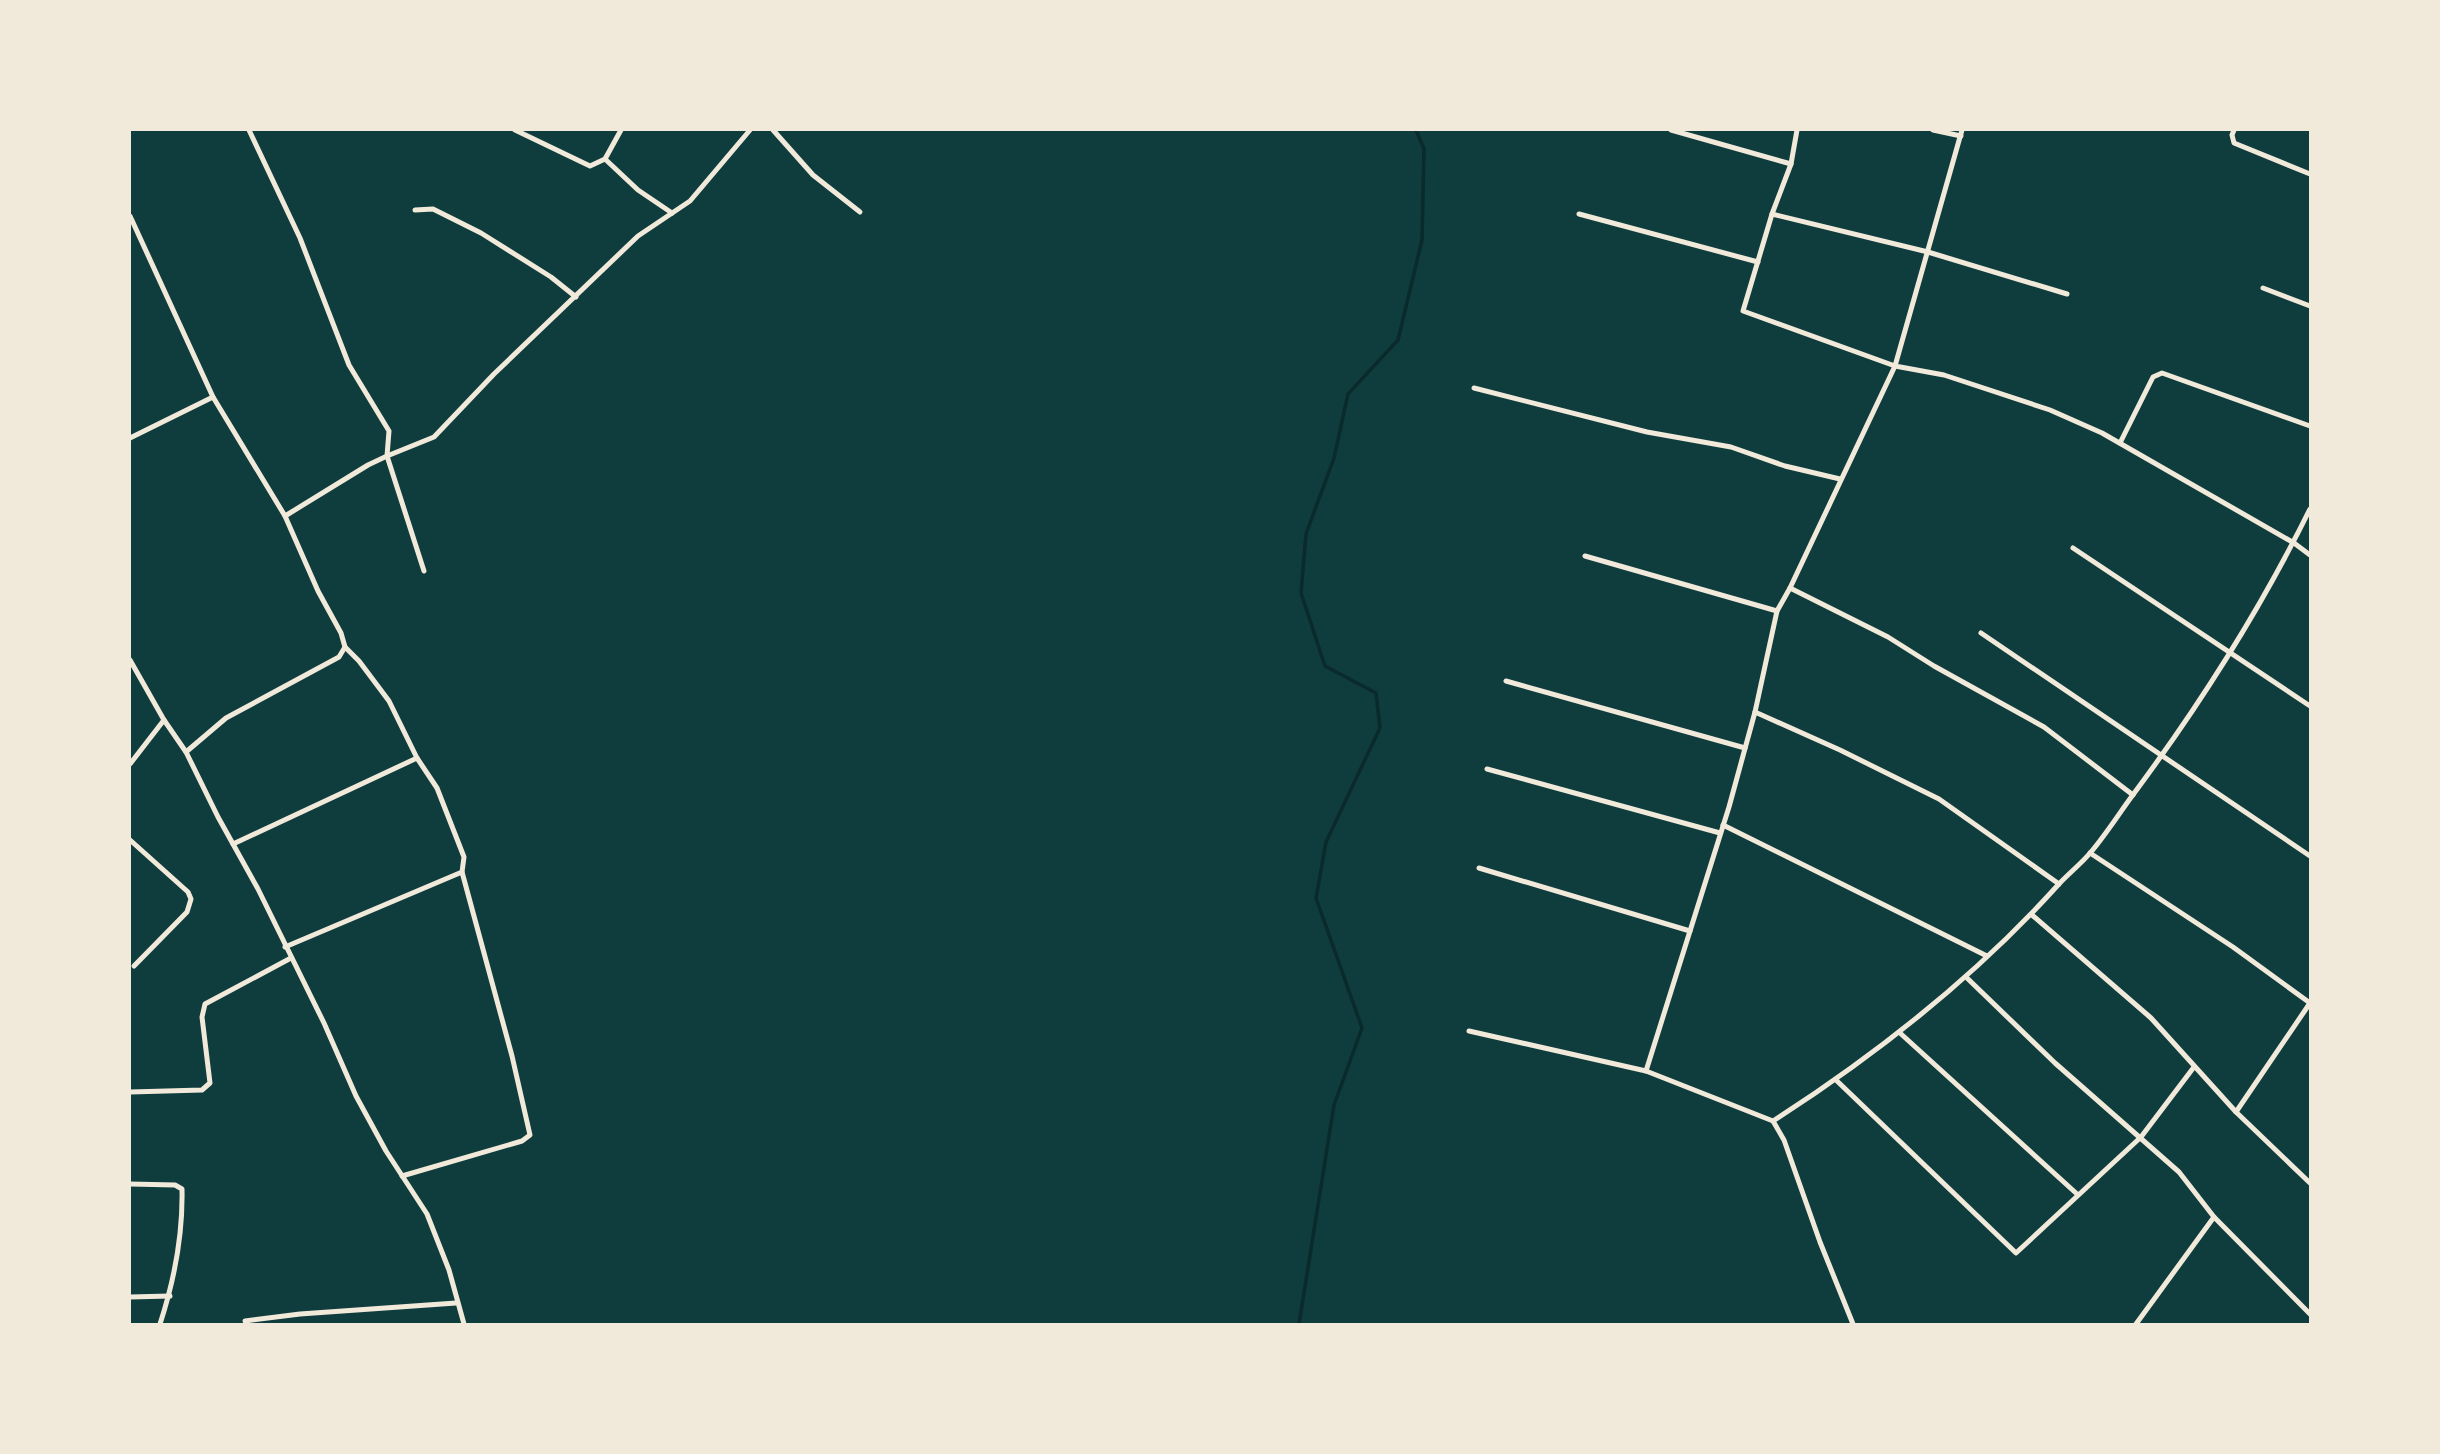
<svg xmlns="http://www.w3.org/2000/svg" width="2440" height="1454" viewBox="0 0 2440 1454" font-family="'IBM Plex Sans',sans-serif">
<rect width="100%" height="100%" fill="#0f3d3e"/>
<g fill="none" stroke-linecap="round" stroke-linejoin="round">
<path stroke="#0a2a2b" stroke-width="3.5" d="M 1299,1324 L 1334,1105 L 1362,1028 L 1316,898 L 1326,842 L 1380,728 L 1376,693 L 1325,666 L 1301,593 L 1306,534 L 1334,458 L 1348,394 L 1398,340 L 1422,240 L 1424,149 L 1416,130"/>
<g stroke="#f1e9da" stroke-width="5">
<path d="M 249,130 L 300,238 L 349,365 L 389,431 L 387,456 L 368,465 L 285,516"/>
<path d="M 515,130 L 590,166 L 605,159 L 621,130"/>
<path d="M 773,130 L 813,175 L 860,212"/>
<path d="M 1671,130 L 1791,164"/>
<path d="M 1933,130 L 1961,136"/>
<path d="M 1962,130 L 1895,366 L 1944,375 L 2050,410 L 2102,433 L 2294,543 L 2310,555"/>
<path d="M 2234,130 L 2232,135 L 2234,143 L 2310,174"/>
<path d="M 605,159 L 638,190 L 672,213"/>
<path d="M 415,210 L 433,209 L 481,233 L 551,277 L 576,297"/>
<path d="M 1579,214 L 1758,262"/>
<path d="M 1772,214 L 1928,252 L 2067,294"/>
<path d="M 130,216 L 213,397 L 285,516 L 318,591 L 341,633 L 345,647 L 339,657 L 226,718 L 186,752"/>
<path d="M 2263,288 L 2310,306"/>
<path d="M 1474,388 L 1647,432 L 1731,447 L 1785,466 L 1840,479"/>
<path d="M 130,438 L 213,397"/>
<path d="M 2120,443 L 2153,377 L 2162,373 L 2310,426"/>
<path d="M 2073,548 L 2310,706"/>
<path d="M 1585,556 L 1777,611"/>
<path d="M 424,571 L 387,456 L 434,437 L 494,374 L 638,236 L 690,201 L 750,130"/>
<path d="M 1790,588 L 1888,637 L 1934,666 L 2044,727 L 2133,795"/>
<path d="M 1981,633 L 2310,856"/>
<path d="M 130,660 L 164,720 L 186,752 L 218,817 L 258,889 L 324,1023 L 356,1096 L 386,1151 L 427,1214 L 449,1270 L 464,1324"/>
<path d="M 1506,681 L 1745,748"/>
<path d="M 1755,712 L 1840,750 L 1939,799 L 2059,884"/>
<path d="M 130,764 L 164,720"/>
<path d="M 1487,769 L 1720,833"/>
<path d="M 1723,825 L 1987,956"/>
<path d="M 130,840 L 188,892 L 191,899 L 187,912 L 134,966"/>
<path d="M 233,844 L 417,758"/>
<path d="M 2090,853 L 2233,947 L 2310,1003"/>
<path d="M 1479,868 L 1690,931"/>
<path d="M 2032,915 L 2151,1018 L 2236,1112 L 2310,1183"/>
<path d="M 285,947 L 462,872 L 464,857 L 437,788 L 417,758 L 389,701 L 359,661 L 345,647"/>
<path d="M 1967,978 L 2055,1063 L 2179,1172 L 2214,1217 L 2310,1314"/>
<path d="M 1469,1031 L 1646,1071 L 1773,1121 L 1784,1140 L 1820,1242 L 1853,1324"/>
<path d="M 1900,1033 L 2077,1194"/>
<path d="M 1646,1071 L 1729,807 L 1755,712 L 1777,611 L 1790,588 L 1895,366 L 1743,311 L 1772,214 L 1791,164 L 1797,130"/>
<path d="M 1836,1080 L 2016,1253 L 2141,1137 L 2194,1067"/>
<path d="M 130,1092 L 202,1090 L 210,1083 L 202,1017 L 205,1004 L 291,958"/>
<path d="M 2236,1112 L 2310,1003"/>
<path d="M 1773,1121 C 1879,1053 1974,978 2058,885 C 2068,874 2081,864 2091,852 C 2107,833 2120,812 2135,792 C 2201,703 2261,608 2310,509"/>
<path d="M 402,1176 L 522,1141 L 530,1135 L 512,1056 L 462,872"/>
<path d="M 130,1184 L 175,1185 L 182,1189 C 183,1236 174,1281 160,1324"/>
<path d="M 130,1297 L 170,1296"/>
<path d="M 245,1321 L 300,1314 L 456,1303"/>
<path d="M 2136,1324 L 2214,1217"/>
</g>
</g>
<rect width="2440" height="1454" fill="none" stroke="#f1e9da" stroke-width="262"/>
</svg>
